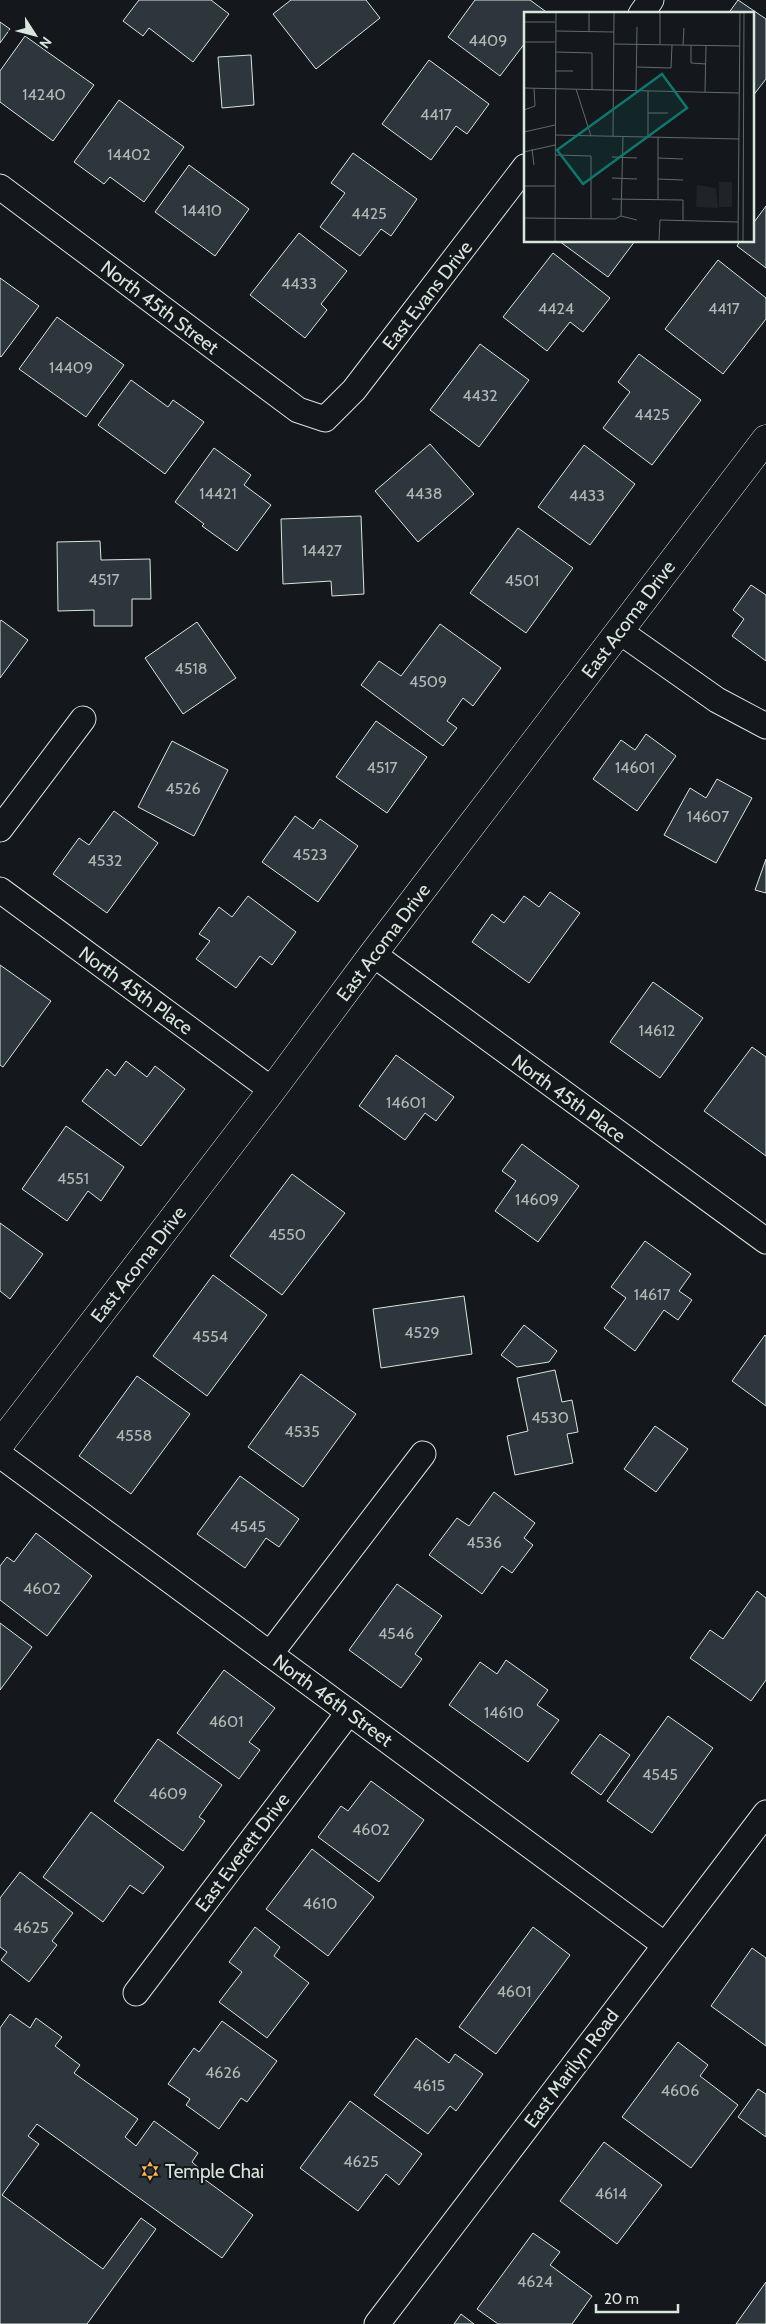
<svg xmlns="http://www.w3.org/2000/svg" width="766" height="2324" viewBox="0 0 766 2324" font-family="Cabin,sans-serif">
<rect width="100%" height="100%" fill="#14181c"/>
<g fill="#2c363c" stroke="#d8e6dc">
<path d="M 139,0 L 211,0 L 229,14 L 193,62 L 149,28 L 143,36 L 123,21 Z"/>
<path d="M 291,0 L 366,0 L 380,18 L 316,69 L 273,14 Z"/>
<path d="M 475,0 L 530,0 L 549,14 L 525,14 L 525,43 L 500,76 L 448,37 Z"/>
<path d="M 738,0 L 766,19 L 766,79 L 752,97 L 752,14 L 728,14 Z"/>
<path d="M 0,22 L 10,29 L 0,43 Z"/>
<path d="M 25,36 L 94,85 L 53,141 L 0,102 L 0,71 Z"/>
<path d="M 251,55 L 254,105 L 222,108 L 218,57 Z"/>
<path d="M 429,60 L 489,104 L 467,134 L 456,126 L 431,160 L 382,124 Z"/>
<path d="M 119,100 L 184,147 L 144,202 L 110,177 L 104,184 L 74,162 Z"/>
<path d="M 353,153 L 417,199 L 391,236 L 381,229 L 360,256 L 320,227 L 345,193 L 331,183 Z"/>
<path d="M 189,165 L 249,209 L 215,256 L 155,212 Z"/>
<path d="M 766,206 L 766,268 L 737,246 L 740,241 L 752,241 L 752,225 Z"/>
<path d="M 299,233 L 347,271 L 321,304 L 327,310 L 305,338 L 250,295 Z"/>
<path d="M 559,241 L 635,241 L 608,277 Z"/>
<path d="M 553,253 L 610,298 L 583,332 L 570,322 L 547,351 L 503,317 Z"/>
<path d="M 718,260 L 766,298 L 766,319 L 723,374 L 665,329 Z"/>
<path d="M 0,278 L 39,306 L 1,357 L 0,356 Z"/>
<path d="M 57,317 L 124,365 L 86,417 L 19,369 Z"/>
<path d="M 480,344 L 529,380 L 479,447 L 430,410 Z"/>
<path d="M 639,354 L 701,400 L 652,465 L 603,428 L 630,392 L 618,382 Z"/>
<path d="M 131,380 L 168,407 L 173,400 L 204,422 L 165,474 L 98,425 Z"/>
<path d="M 430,444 L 474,494 L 418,542 L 375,491 Z"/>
<path d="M 584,445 L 635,484 L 590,545 L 538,507 Z"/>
<path d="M 214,448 L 251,475 L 244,485 L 271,505 L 237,551 L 202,526 L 204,524 L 175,502 Z"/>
<path d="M 361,516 L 364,594 L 332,596 L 331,581 L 283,584 L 281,519 Z"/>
<path d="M 518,528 L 573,568 L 526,633 L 470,593 Z"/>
<path d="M 100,541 L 101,560 L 150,559 L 151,599 L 132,599 L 132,626 L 94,626 L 94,610 L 58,611 L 57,542 Z"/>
<path d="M 751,585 L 766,595 L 766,661 L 732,636 L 744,619 L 733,610 Z"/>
<path d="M 1,620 L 28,640 L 0,678 L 0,622 Z"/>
<path d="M 197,622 L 236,678 L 183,714 L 145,658 Z"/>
<path d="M 440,624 L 501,668 L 473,706 L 463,698 L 447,721 L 457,728 L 443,746 L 361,685 L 379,661 L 401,676 Z"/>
<path d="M 376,721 L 427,757 L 387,813 L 336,777 Z"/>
<path d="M 646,734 L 676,756 L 637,811 L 593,779 L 621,740 L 635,750 Z"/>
<path d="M 172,741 L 228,770 L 194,836 L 138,807 Z"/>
<path d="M 717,779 L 752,798 L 716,863 L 664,835 L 690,788 L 706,798 Z"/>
<path d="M 114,811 L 158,843 L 107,913 L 53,874 L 79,838 L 89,845 Z"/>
<path d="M 295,816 L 313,829 L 320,819 L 358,846 L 318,902 L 262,862 Z"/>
<path d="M 766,859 L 766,893 L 755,890 Z"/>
<path d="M 550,892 L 580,913 L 529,983 L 472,942 L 492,914 L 504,923 L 524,896 L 539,907 Z"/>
<path d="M 248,896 L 296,932 L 272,965 L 260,956 L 236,988 L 196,959 L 210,941 L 199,934 L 219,907 L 232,917 Z"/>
<path d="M 0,965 L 51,1001 L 3,1067 L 0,1065 Z"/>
<path d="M 653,982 L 703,1018 L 660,1078 L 610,1042 Z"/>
<path d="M 752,1047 L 766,1057 L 766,1156 L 704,1111 Z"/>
<path d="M 396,1055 L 454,1097 L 436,1121 L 425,1113 L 405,1140 L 359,1106 Z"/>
<path d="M 126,1061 L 147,1077 L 155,1066 L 185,1089 L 141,1146 L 82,1101 L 107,1069 L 115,1076 Z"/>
<path d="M 66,1126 L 124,1167 L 101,1201 L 88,1191 L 67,1221 L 22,1189 Z"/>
<path d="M 522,1144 L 579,1186 L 538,1242 L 495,1211 L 516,1181 L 502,1171 Z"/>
<path d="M 292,1174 L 345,1213 L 282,1295 L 230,1256 Z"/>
<path d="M 0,1223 L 43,1254 L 10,1299 L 0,1291 Z"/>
<path d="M 645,1241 L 691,1274 L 679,1291 L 692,1300 L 678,1320 L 664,1310 L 635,1351 L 604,1328 L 626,1298 L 611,1287 Z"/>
<path d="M 213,1275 L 267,1315 L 207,1396 L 153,1356 Z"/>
<path d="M 464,1296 L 472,1354 L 381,1368 L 373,1309 Z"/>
<path d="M 524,1325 L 557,1351 L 549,1362 L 517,1367 L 501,1355 Z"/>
<path d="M 765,1335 L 766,1336 L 766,1406 L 732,1381 Z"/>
<path d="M 555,1370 L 562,1402 L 572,1400 L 578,1432 L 567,1434 L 573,1463 L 515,1475 L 507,1436 L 528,1431 L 517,1378 Z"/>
<path d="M 301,1374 L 356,1414 L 303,1487 L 248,1447 Z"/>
<path d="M 137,1376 L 190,1414 L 131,1494 L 79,1456 Z"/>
<path d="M 655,1426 L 688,1449 L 656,1492 L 624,1469 Z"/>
<path d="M 240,1476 L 299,1519 L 279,1547 L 266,1538 L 245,1568 L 197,1534 Z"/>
<path d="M 494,1492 L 535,1523 L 524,1538 L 533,1545 L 512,1573 L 502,1566 L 482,1594 L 429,1555 L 457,1518 L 469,1526 Z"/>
<path d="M 36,1533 L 92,1576 L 47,1636 L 0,1600 L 0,1566 L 7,1557 L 14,1562 Z"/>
<path d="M 397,1584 L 442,1616 L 415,1654 L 422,1659 L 401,1688 L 349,1650 Z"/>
<path d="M 757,1591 L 766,1598 L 766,1680 L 751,1701 L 690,1658 L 710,1630 L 723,1639 Z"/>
<path d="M 0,1623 L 32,1647 L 0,1690 Z"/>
<path d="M 506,1660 L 548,1690 L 537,1705 L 559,1720 L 528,1762 L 449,1705 L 480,1662 L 497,1674 Z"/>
<path d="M 224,1670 L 275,1708 L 249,1742 L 260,1750 L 239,1779 L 177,1733 Z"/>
<path d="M 668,1716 L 713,1748 L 652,1833 L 607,1801 Z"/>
<path d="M 600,1734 L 630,1755 L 601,1795 L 571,1773 Z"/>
<path d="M 158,1739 L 222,1785 L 199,1817 L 205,1821 L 183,1851 L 114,1801 Z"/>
<path d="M 371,1781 L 424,1820 L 379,1882 L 318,1837 L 341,1806 L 348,1811 Z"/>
<path d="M 91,1812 L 164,1867 L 143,1894 L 130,1885 L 103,1922 L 43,1877 Z"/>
<path d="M 312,1849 L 374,1897 L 328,1956 L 266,1909 Z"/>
<path d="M 20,1872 L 73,1913 L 52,1941 L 57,1945 L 29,1982 L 1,1960 L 7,1952 L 0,1947 L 0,1898 Z"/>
<path d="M 255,1927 L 280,1947 L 274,1956 L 309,1983 L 267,2038 L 219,2002 L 242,1972 L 229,1962 Z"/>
<path d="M 533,1927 L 570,1955 L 496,2054 L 459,2027 Z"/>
<path d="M 752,1948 L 766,1958 L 766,2046 L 711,2006 Z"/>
<path d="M 10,2014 L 30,2028 L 36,2018 L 62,2037 L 55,2046 L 80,2065 L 74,2073 L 138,2119 L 125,2137 L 136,2146 L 154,2121 L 198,2153 L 192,2162 L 200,2169 L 196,2173 L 253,2215 L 222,2258 L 37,2124 L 28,2136 L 39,2144 L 2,2195 L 103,2269 L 141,2218 L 156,2229 L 87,2324 L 0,2324 L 0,2028 Z"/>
<path d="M 222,2021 L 277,2061 L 247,2102 L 241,2098 L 219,2129 L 186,2105 L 190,2099 L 168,2084 L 194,2048 L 199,2052 Z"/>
<path d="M 416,2038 L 449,2063 L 455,2054 L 483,2074 L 456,2111 L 450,2106 L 428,2134 L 374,2095 Z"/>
<path d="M 678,2042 L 708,2065 L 700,2076 L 738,2105 L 691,2168 L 622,2117 Z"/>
<path d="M 758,2089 L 766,2094 L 766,2137 L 738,2117 Z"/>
<path d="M 350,2101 L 422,2154 L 399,2185 L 386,2174 L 358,2211 L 300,2168 Z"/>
<path d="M 604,2142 L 662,2185 L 617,2244 L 560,2201 Z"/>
<path d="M 533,2233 L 560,2252 L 550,2265 L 592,2296 L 572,2324 L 498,2324 L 477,2309 Z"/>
<path d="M 766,2282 L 766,2324 L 736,2324 Z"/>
<path d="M 461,2314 L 474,2324 L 454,2324 Z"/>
</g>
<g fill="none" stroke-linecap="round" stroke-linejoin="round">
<g stroke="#d8e6dc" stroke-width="27">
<g id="minor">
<path d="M 641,14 L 651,0"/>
<path d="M 0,187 L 298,410 L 325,419 L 354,390 L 525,167"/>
<path d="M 619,631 L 717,700 L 766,726"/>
<path d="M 0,829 L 83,719"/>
<path d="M 0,890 L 272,1090"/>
<path d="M 373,954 L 766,1241"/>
<path d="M 0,1455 L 665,1945"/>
<path d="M 270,1654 L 423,1454"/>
<path d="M 136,1993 L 349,1712"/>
<path d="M 377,2324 L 766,1813"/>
</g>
</g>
<g stroke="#d8e6dc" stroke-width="29">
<path id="tertiary" d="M 0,1444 L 272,1090 L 373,954 L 766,439"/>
</g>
<use href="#minor" stroke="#14181c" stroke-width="25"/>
<use href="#tertiary" stroke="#14181c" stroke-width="28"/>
</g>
<defs>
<g id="synagogue-bare" transform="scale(1.5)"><path d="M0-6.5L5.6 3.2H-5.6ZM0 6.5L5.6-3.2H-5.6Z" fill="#ffb74d" stroke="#14181c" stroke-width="2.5" paint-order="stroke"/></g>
</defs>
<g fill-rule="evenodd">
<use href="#synagogue-bare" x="150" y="2171"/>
</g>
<g text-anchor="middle" stroke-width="4" stroke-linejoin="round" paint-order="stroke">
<g font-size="16" fill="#adbab4">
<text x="488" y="46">4409</text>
<text x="44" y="100">14240</text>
<text x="436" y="120">4417</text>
<text x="129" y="160">14402</text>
<text x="202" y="216">14410</text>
<text x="369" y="219">4425</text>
<text x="299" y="289">4433</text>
<text x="556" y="314">4424</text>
<text x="724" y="314">4417</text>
<text x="71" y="373">14409</text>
<text x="480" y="401">4432</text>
<text x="652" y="420">4425</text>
<text x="218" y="499">14421</text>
<text x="424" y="499">4438</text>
<text x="587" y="501">4433</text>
<text x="322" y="556">14427</text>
<text x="104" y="585">4517</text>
<text x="522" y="586">4501</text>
<text x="191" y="674">4518</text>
<text x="428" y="687">4509</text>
<text x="382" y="773">4517</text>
<text x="635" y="773">14601</text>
<text x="183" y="794">4526</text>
<text x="708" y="822">14607</text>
<text x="310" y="860">4523</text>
<text x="105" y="866">4532</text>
<text x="657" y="1036">14612</text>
<text x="406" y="1108">14601</text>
<text x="73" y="1184">4551</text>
<text x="537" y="1205">14609</text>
<text x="287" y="1240">4550</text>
<text x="652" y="1300">14617</text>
<text x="422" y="1338">4529</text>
<text x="210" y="1342">4554</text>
<text x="550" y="1423">4530</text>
<text x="302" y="1437">4535</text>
<text x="134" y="1441">4558</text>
<text x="248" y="1532">4545</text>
<text x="484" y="1548">4536</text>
<text x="42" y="1594">4602</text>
<text x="396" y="1639">4546</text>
<text x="504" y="1718">14610</text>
<text x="226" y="1727">4601</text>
<text x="660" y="1780">4545</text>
<text x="168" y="1799">4609</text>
<text x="371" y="1835">4602</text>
<text x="320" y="1909">4610</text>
<text x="31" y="1933">4625</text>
<text x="514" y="1997">4601</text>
<text x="223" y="2078">4626</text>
<text x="429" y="2091">4615</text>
<text x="680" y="2096">4606</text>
<text x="361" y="2167">4625</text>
<text x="611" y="2199">4614</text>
<text x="535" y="2287">4624</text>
</g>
<g font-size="19" fill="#d8e6dc" stroke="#14181c">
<text transform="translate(427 295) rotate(-52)" y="7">East Evans Drive</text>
<text transform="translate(160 307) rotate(37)" y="7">North 45th Street</text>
<text transform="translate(628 619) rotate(-53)" y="7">East Acoma Drive</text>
<text transform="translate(383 942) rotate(-53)" y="7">East Acoma Drive</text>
<text transform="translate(136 990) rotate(36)" y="7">North 45th Place</text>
<text transform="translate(569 1098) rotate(36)" y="7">North 45th Place</text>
<text transform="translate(138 1264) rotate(-52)" y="7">East Acoma Drive</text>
<text transform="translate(333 1700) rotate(36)" y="7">North 46th Street</text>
<text transform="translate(242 1852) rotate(-53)" y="7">East Everett Drive</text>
<text transform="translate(571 2068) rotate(-53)" y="7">East Marilyn Road</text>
</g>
<g font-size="19" fill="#d8e6dc" stroke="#14181c" text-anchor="start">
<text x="165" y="2178">Temple Chai</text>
</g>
</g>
<g transform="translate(524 12)">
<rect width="230" height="230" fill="#14181c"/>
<path d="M 195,170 L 208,170 L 208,195 L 195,195 ZM 173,173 L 192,176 L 194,196 L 172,195 Z" fill="#202428"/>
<path fill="none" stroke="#626a69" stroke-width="1" d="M 0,10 L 31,10M 32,19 L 90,20M 65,19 L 65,0M 0,30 L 31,30M 90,32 L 216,34M 136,32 L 136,0M 159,33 L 160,16M 167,33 L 167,51 L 182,52M 32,40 L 68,41 L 68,77M 113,55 L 147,56 L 148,33M 31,59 L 49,59M 0,76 L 215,81M 52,77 L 67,124M 112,78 L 113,15M 181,80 L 182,34M 0,98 L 11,94 L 10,76M 124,101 L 144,101M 0,120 L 31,113M 31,123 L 215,127M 89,124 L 90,0M 124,125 L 124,79M 8,137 L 10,153M 0,140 L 31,133M 31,143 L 67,144 L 67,207M 88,145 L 113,146M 134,146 L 159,147M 88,166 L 113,167M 134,167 L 159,168M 0,174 L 31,174M 88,187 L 159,188 L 159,209M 134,188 L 134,125M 97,204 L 99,124M 0,206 L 91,207 L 97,204 L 113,208M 135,228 L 136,208 L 214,210M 31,230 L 32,0M 93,230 L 203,230M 214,230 L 216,0M 219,230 L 220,0"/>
<path fill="#0f766e" fill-opacity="0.15" stroke="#0f766e" stroke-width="2.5" d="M 138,62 L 163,96 L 59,172 L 33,138 Z"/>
<rect width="230" height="230" fill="none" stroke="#d8e6dc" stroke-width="2.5"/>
</g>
<g transform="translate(35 35) rotate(126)" stroke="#14181c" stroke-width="4" paint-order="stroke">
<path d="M0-4L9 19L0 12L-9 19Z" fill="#d8e6dc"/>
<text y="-8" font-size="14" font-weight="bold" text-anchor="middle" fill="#d8e6dc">N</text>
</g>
<path d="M596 2304v8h82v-8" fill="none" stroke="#d8e6dc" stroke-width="2.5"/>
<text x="604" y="2304" font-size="15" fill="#d8e6dc" stroke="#14181c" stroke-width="4" paint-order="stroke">20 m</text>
</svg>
